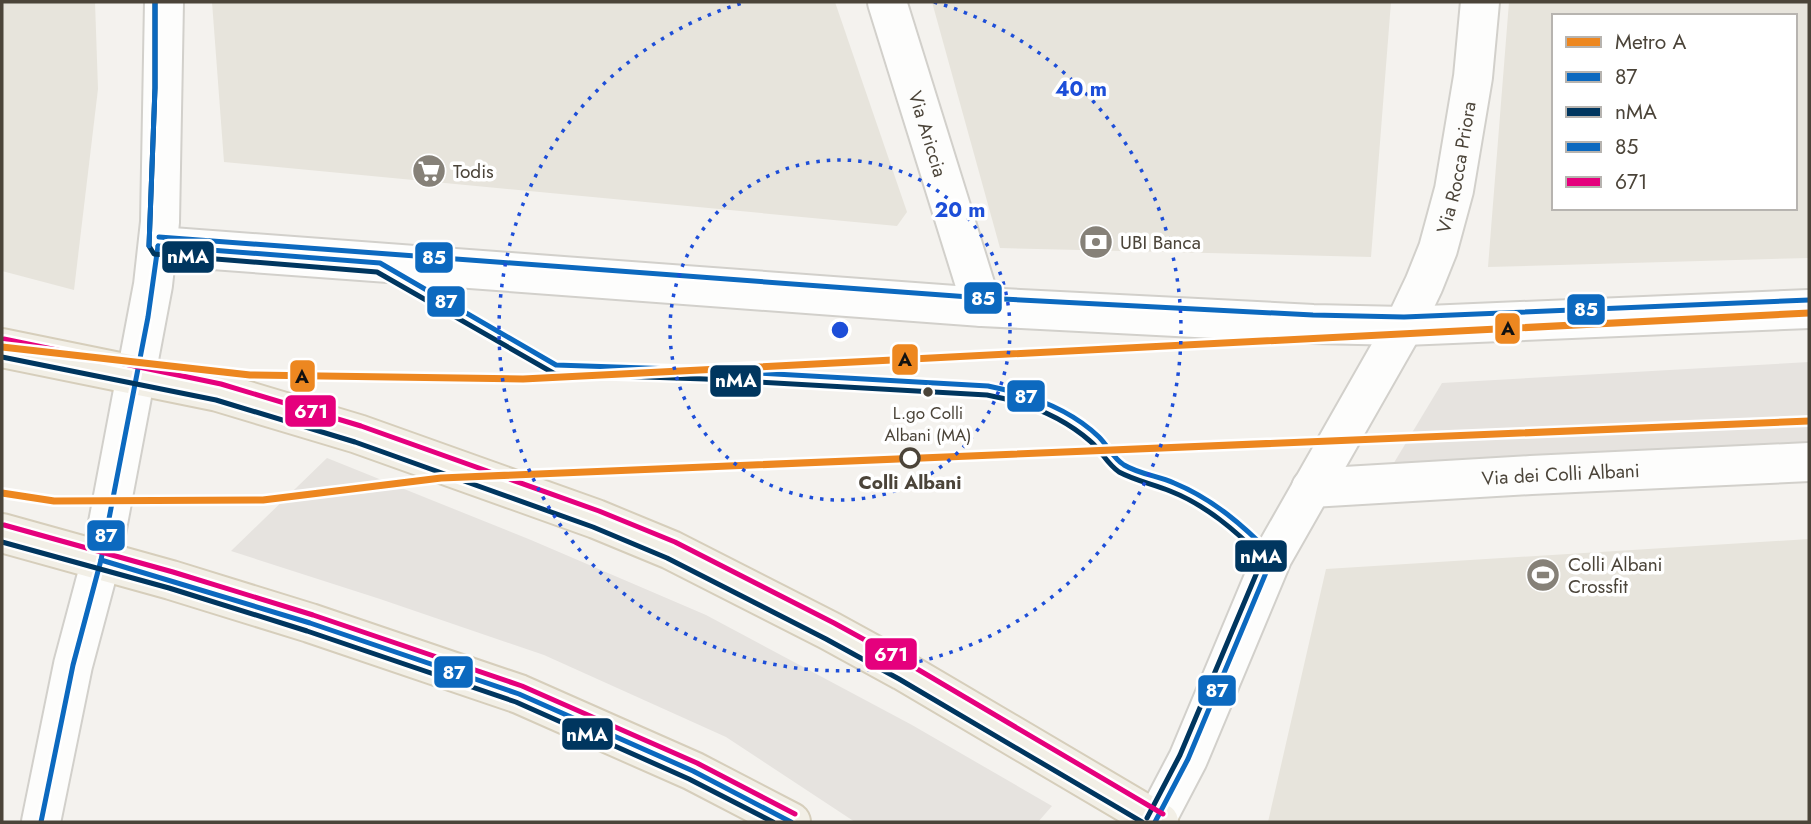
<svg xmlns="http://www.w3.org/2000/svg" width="1811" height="824" viewBox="0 0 1811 824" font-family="Jost,sans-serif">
<rect width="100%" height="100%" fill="#f4f2ee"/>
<g fill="#e7e4dc" fill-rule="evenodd">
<path d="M 2,2 L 95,2 L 98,89 L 74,290 L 2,271 Z"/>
<path d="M 212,2 L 835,2 L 907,212 L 897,226 L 224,162 Z"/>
<path d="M 932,2 L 1391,2 L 1371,257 L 1000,248 Z"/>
<path d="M 1509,2 L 1809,2 L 1809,258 L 1488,267 ZM 1554,16 L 1795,16 L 1795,208 L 1554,208 Z"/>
<path d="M 1809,539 L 1809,822 L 1268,822 L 1326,569 Z"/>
</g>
<g fill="#e6e3df">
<path d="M 1809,362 L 1809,444 L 1392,466 L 1442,383 Z"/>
<path d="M 327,458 L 531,540 L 706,615 L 912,725 L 1052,806 L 1038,822 L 855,822 L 726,737 L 544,655 L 380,599 L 231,551 Z"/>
</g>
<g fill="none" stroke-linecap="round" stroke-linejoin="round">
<g stroke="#d2d0cb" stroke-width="42">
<g id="minor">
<path id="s1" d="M 887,2 L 982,307"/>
<path d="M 158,246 L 982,307 L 1313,324 L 1404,326 L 1809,309"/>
<path id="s2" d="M 1311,488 L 1531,475 L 1809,462"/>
<path d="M 41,822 L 73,665 L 101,560 L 153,285 L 160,222 L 164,2"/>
<path id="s3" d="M 1155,822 L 1188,759 L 1273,556 L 1404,326 L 1424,284 L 1438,249 L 1454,190 L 1473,77 L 1480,2"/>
</g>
</g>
<g stroke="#d6cebb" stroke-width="42">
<g id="primary">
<path d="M 2,348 L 218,392 L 358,434 L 596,519 L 671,550 L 830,631 L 903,671 L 1159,822"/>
<path d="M 2,533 L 171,580 L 310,623 L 519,694 L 693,771 L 791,822"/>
</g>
</g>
<use href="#minor" stroke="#fdfdfc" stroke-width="38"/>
<use href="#primary" stroke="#f2efe6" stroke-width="38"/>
<g stroke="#fff" stroke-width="10">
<g id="bus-1">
<path d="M 158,246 L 380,263 L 556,365 L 705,370 L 988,386 C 1028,394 1069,408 1099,437 C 1108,446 1113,458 1124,465 C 1139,474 1158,476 1174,483 C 1213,499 1244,526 1273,556"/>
<path d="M 101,560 L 310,623 L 519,694 L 693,771 L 791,822"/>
<path d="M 41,822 L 73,665 L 101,560 L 148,317 L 158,246"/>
<path d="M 1155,822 L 1188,759 L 1273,556"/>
</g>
</g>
<g stroke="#fff" stroke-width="10">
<g id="bus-2">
<path d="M 155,2 L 155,88 L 149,246 L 154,254 L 377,272 L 555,374 L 705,379 L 987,395 C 1025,402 1060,415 1090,441 C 1101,450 1107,464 1119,472 C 1136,481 1153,484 1170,491 C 1206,505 1236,531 1263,558 L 1180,755 L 1147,818"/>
<path d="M 2,357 L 216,400 L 355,442 L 593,527 L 667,558 L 826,639 L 899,679 L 1142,822"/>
<path d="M 2,542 L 169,588 L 307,631 L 516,702 L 689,779 L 773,822"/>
</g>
</g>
<g stroke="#fff" stroke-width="10">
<g id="bus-3">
<path d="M 159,237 L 983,298 L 1313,315 L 1404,317 L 1809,300"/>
<path d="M 149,246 L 155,88 L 155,2"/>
</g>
</g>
<g stroke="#fff" stroke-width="10">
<g id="bus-4">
<path d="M 4,339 L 221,384 L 361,426 L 599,511 L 675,542 L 834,623 L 907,663 L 1163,814"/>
<path d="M 4,525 L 173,572 L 313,615 L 522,686 L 697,763 L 795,814"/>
</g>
</g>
<use href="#bus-1" stroke="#0c69bf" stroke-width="5"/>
<use href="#bus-2" stroke="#00365f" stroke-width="5"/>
<use href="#bus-3" stroke="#0c69bf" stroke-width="5"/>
<use href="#bus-4" stroke="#e5007d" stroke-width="5"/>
<g stroke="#fff" stroke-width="12">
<g id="metro-1">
<path d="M 2,347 L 250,375 L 523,379 L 1809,313"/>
<path d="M 2,493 L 54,501 L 263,500 L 441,478 L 1809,421"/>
</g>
</g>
<use href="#metro-1" stroke="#ed8720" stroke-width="7"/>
</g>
<g fill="none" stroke="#1d4ed8" stroke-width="3.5" stroke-dasharray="3.5 7">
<circle cx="840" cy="330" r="170"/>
<path d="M934 2A341 341 0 1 1 746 2"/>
</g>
<defs>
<g id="supermarket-disc" transform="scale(1.75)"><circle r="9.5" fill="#868178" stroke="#fff"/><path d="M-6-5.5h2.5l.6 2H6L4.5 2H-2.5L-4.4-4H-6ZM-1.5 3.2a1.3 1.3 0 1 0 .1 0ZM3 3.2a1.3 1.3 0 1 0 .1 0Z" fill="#fff"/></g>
<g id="bank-disc" transform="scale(1.75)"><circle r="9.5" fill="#868178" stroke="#fff"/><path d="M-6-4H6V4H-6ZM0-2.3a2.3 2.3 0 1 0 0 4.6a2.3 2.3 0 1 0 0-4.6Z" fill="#fff"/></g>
<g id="stadium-disc" transform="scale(1.75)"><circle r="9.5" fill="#868178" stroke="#fff"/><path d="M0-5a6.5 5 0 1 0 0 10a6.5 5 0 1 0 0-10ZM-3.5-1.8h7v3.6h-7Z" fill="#fff"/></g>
</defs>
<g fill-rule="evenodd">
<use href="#supermarket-disc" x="429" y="171"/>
<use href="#bank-disc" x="1096" y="242"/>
<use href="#stadium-disc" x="1543" y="575"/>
</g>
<circle fill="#4b4439" stroke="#fff" stroke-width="2.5" cx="928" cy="392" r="6"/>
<circle fill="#fff" stroke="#4b4439" stroke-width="3.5" cx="910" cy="458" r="9"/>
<g text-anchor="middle" stroke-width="7" stroke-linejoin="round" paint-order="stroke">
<g font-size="17" fill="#4b4439" stroke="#fff">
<text x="928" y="419">L.go Colli<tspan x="928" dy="22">Albani (MA)</tspan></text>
</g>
<g font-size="19" fill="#4b4439" stroke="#fff">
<text dy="7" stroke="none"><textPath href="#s1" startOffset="138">Via Ariccia</textPath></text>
<text dy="7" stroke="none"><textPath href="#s3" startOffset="724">Via Rocca Priora</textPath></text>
<text dy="7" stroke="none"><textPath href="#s2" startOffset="250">Via dei Colli Albani</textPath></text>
</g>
<g font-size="19" fill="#4b4439" stroke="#fff" text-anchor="start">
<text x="453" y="178">Todis</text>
<text x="1120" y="249">UBI Banca</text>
<text x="1568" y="571">Colli Albani<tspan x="1568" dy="22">Crossfit</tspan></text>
</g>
<g font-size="19" font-weight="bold" fill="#4b4439" stroke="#fff">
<text x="910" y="489">Colli Albani</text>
</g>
</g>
<circle cx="840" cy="330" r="10" fill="#1d4ed8" stroke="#fff" stroke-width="3.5"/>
<g font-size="21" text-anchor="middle" font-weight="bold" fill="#1d4ed8" stroke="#fff" stroke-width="7" stroke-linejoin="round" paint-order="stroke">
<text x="1081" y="96">40 m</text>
<text x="960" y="217">20 m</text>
</g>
<g stroke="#fff" stroke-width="2.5">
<rect x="161" y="240" width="54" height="34" rx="7" fill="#00365f"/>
<rect x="414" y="241" width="40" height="33" rx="7" fill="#0c69bf"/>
<rect x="963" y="281" width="40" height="34" rx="7" fill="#0c69bf"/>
<rect x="426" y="285" width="40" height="33" rx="7" fill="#0c69bf"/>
<rect x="1566" y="293" width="40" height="33" rx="7" fill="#0c69bf"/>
<rect x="1494" y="312" width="27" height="33" rx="7" fill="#ed8720"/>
<rect x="891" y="343" width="28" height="33" rx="7" fill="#ed8720"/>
<rect x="289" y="359" width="27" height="34" rx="7" fill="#ed8720"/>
<rect x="709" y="364" width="53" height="34" rx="7" fill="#00365f"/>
<rect x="1006" y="379" width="40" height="34" rx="7" fill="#0c69bf"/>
<rect x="284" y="394" width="53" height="34" rx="7" fill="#e5007d"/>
<rect x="86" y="519" width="40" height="33" rx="7" fill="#0c69bf"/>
<rect x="1234" y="539" width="54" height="34" rx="7" fill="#00365f"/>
<rect x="864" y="637" width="54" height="34" rx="7" fill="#e5007d"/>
<rect x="433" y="655" width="41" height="34" rx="7" fill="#0c69bf"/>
<rect x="1197" y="674" width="40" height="33" rx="7" fill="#0c69bf"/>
<rect x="561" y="717" width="53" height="34" rx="7" fill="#00365f"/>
</g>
<g font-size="19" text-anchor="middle" font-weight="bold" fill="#fff">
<text x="188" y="263">nMA</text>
<text x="434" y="264">85</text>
<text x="983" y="305">85</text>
<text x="446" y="308">87</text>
<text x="1586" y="316">85</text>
<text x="736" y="387">nMA</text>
<text x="1026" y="403">87</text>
<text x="311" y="418">671</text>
<text x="106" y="542">87</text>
<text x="1261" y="563">nMA</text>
<text x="891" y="661">671</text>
<text x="454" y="679">87</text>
<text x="1217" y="697">87</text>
<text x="587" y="741">nMA</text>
</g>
<g font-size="19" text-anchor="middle" font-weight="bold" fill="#111">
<text x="1508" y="335">A</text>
<text x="905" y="366">A</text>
<text x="302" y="383">A</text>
</g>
<rect width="1811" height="824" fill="none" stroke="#4b4439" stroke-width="7"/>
<rect x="1552" y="14" width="245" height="196" fill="#ffffff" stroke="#b7b4b0" stroke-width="2"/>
<rect x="1566" y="37" width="35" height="10" fill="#ed8720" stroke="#b7b4b0" stroke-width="2"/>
<text x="1615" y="49" font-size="21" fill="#4b4439">Metro A</text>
<rect x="1566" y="72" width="35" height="10" fill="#0c69bf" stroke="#b7b4b0" stroke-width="2"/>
<text x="1615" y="84" font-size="21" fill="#4b4439">87</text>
<rect x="1566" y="107" width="35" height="10" fill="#00365f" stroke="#b7b4b0" stroke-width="2"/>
<text x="1615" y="119" font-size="21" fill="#4b4439">nMA</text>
<rect x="1566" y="142" width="35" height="10" fill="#0c69bf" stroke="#b7b4b0" stroke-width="2"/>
<text x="1615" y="154" font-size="21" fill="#4b4439">85</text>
<rect x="1566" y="177" width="35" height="10" fill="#e5007d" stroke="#b7b4b0" stroke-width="2"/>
<text x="1615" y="189" font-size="21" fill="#4b4439">671</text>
</svg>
